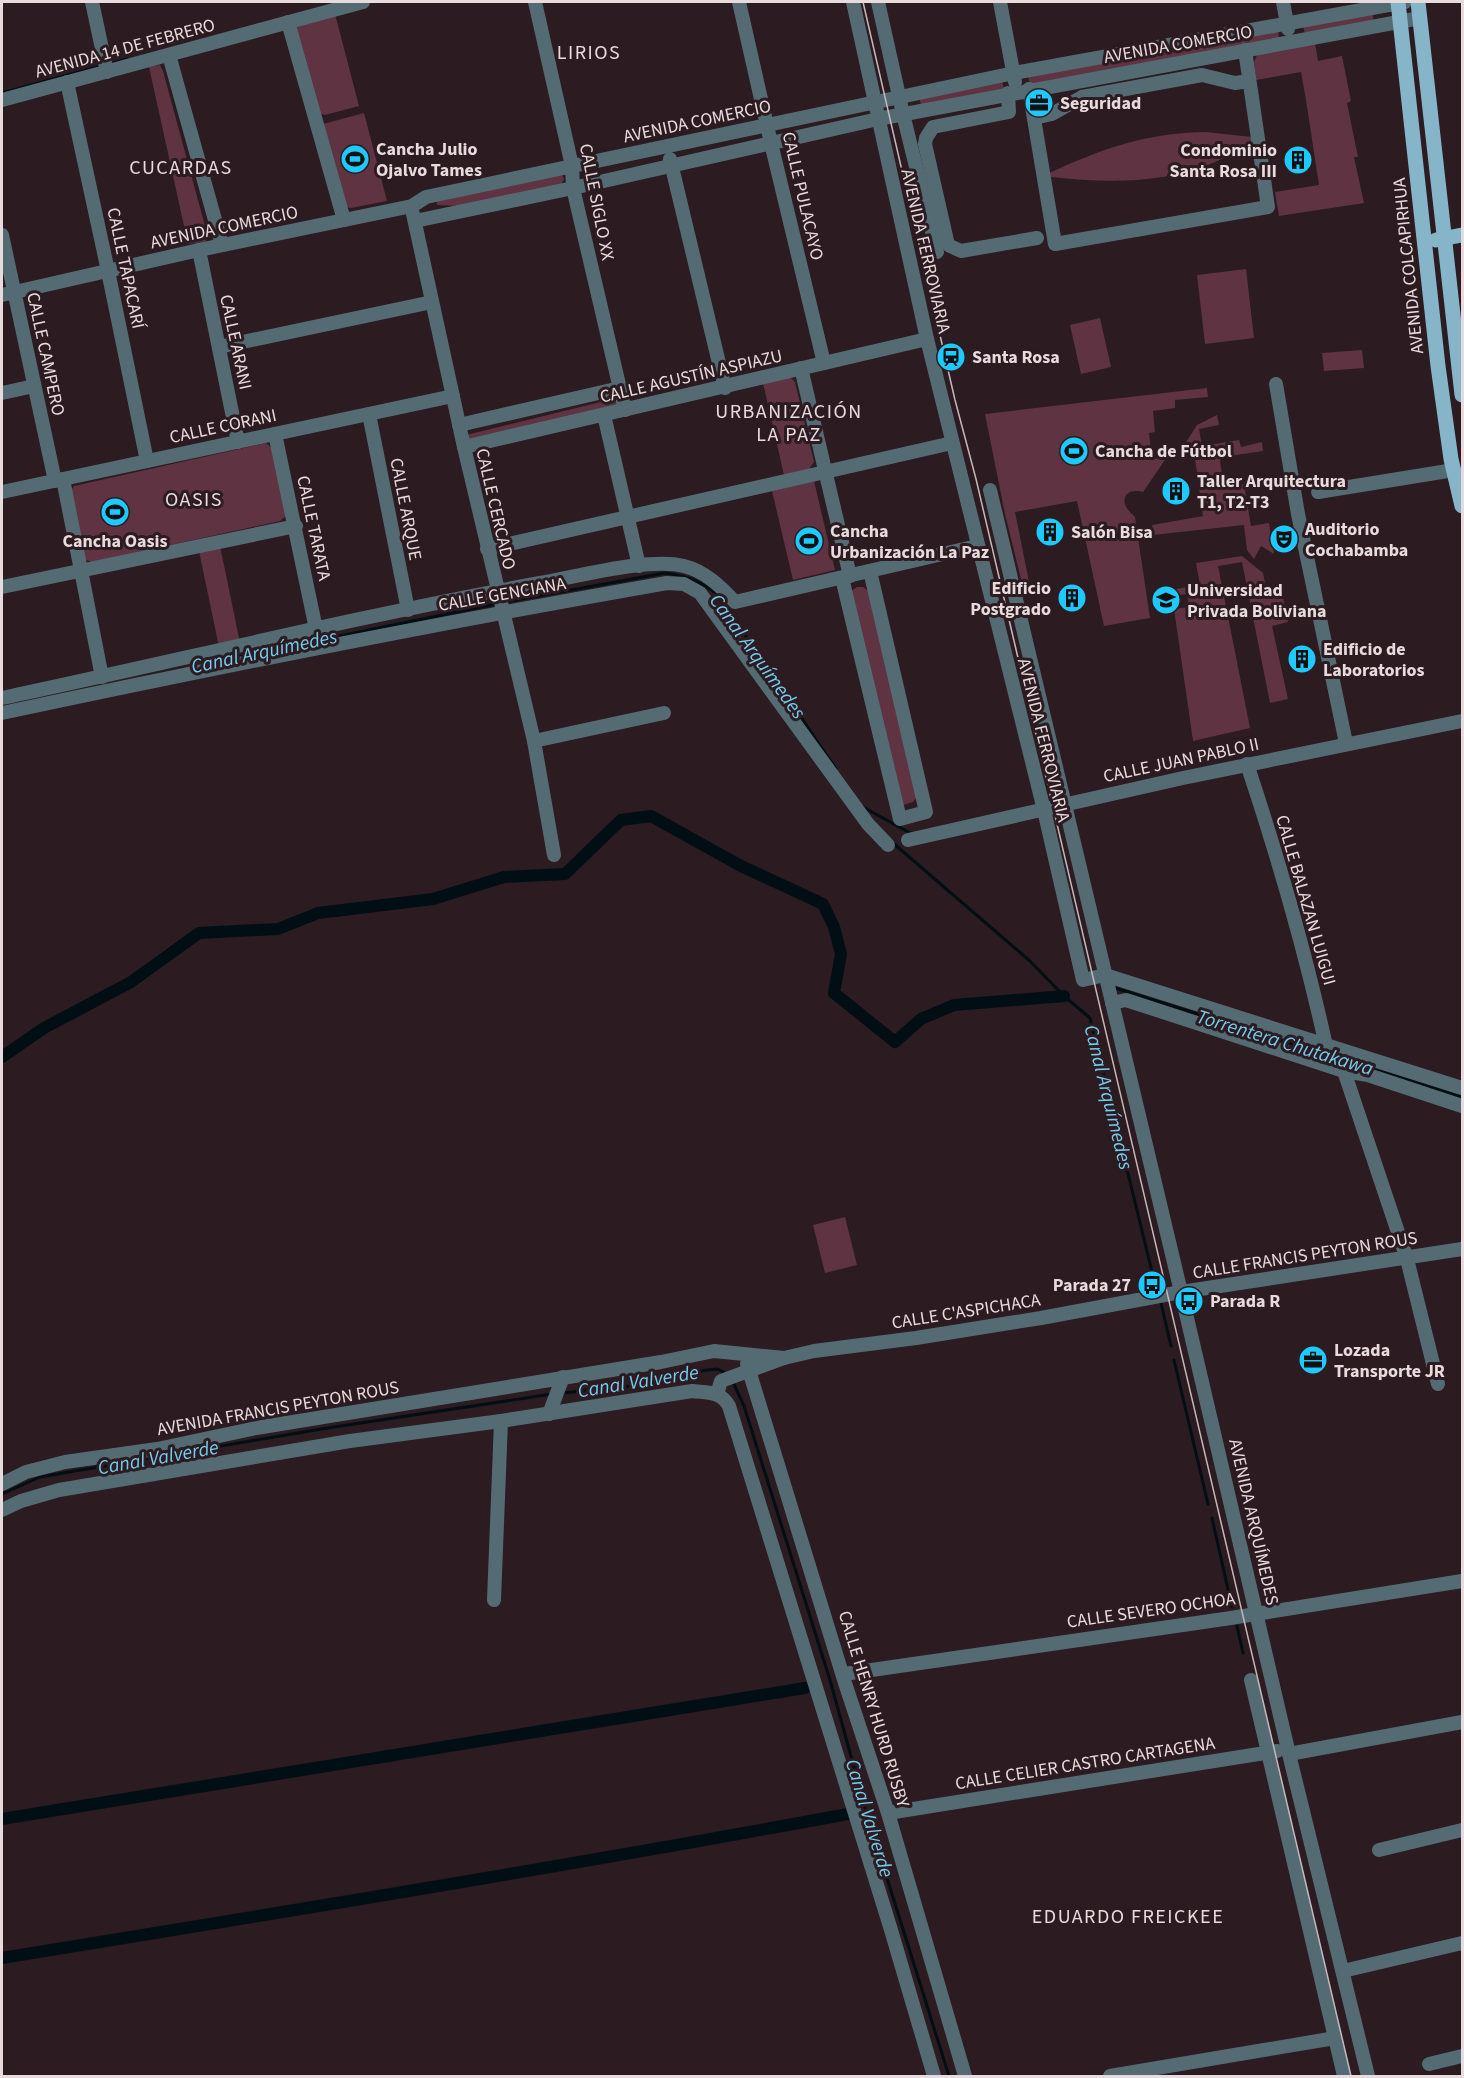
<svg xmlns="http://www.w3.org/2000/svg" width="1464" height="2078" viewBox="0 0 1464 2078" font-family="'Source Sans 3',sans-serif">
<rect width="100%" height="100%" fill="#2c1b20"/>
<g fill="#5f3341">
<path d="M 1372,13 L 1374,21 L 1305,34 L 1303,26 Z"/>
<path d="M 335,14 L 359,106 L 325,115 L 319,113 L 294,25 Z"/>
<path d="M 1278,29 L 1279,38 L 1030,84 L 1028,76 Z"/>
<path d="M 1315,43 L 1318,61 L 1342,56 L 1351,101 L 1347,103 L 1358,157 L 1354,157 L 1364,203 L 1279,216 L 1275,192 L 1319,185 C 1313,147 1308,110 1301,72 L 1256,80 L 1254,62 L 1258,53 Z"/>
<path d="M 160,65 L 163,71 L 208,237 L 205,242 L 188,244 L 149,67 Z"/>
<path d="M 1002,81 L 1004,89 L 921,105 L 919,97 Z"/>
<path d="M 364,113 L 387,201 L 351,208 L 346,207 L 323,124 Z"/>
<path d="M 1206,132 L 1252,137 L 1253,144 C 1233,153 1214,164 1193,170 C 1147,184 1098,182 1051,177 L 1049,173 C 1104,148 1146,133 1206,132 Z"/>
<path d="M 558,174 L 562,175 L 564,179 L 561,185 L 458,206 L 437,205 L 437,199 Z"/>
<path d="M 1246,269 L 1254,338 L 1205,344 L 1197,275 Z"/>
<path d="M 1100,318 L 1111,367 L 1081,374 L 1070,325 Z"/>
<path d="M 1362,350 L 1364,368 L 1324,371 L 1322,353 Z"/>
<path d="M 789,376 L 795,382 L 814,462 L 809,469 L 784,475 L 763,383 Z"/>
<path d="M 1207,388 L 1208,397 L 1175,400 L 1175,408 L 1153,411 L 1155,432 L 1149,433 L 1152,459 L 1167,457 L 1143,492 C 1134,489 1122,492 1125,504 C 1126,509 1131,513 1135,517 L 1150,618 L 1104,626 L 1077,501 L 1015,512 L 1029,582 L 1022,583 L 1005,514 L 985,414 Z"/>
<path d="M 617,398 L 618,404 L 467,441 L 466,435 Z"/>
<path d="M 1217,415 L 1219,425 L 1199,429 L 1202,446 L 1239,440 L 1241,447 L 1262,442 L 1263,451 L 1223,457 L 1220,461 L 1224,487 L 1244,484 L 1251,526 L 1269,523 L 1274,554 L 1261,546 L 1254,559 L 1247,550 L 1244,525 L 1153,535 L 1152,525 L 1203,516 L 1194,452 L 1179,453 L 1197,425 Z"/>
<path d="M 266,443 L 273,449 L 287,515 L 280,521 L 93,562 L 86,560 L 82,555 L 70,492 L 74,486 Z"/>
<path d="M 814,481 L 835,570 L 793,580 L 772,491 Z"/>
<path d="M 220,546 L 240,643 L 219,647 L 199,551 Z"/>
<path d="M 1242,556 L 1263,573 L 1266,587 L 1275,585 L 1281,587 L 1288,622 L 1272,626 L 1288,699 L 1270,703 L 1242,562 L 1218,566 L 1250,728 L 1193,741 L 1174,609 L 1189,607 L 1187,594 L 1172,596 L 1170,590 L 1200,585 L 1196,563 Z"/>
<path d="M 857,587 L 863,587 L 868,591 L 916,798 L 913,802 L 903,805 L 851,591 Z"/>
<path d="M 845,1217 L 857,1265 L 825,1273 L 813,1225 Z"/>
</g>
<g fill="none" stroke-linecap="round" stroke-linejoin="round">
<g stroke="#010f15" stroke-width="3">
<path d="M 110,64 L 127,59"/>
<path d="M 2,93 L 101,66"/>
<path d="M 505,602 L 665,573 C 686,576 701,581 717,594 L 836,769"/>
<path d="M 208,663 L 496,604"/>
<path d="M 863,807 L 910,833 L 912,833"/>
<path d="M 893,843 L 1030,961 L 1064,996 L 1090,1018 L 1156,1288"/>
<path d="M 1112,987 L 1462,1097"/>
<path d="M 1161,1303 L 1171,1346"/>
<path d="M 1174,1360 L 1208,1504"/>
<path d="M 732,1380 L 744,1406 L 830,1680 L 866,1811 L 949,2076"/>
<path d="M 561,1393 L 619,1388 L 707,1370 L 718,1369 L 728,1375"/>
<path d="M 2,1494 L 40,1477 L 321,1429 L 552,1394"/>
<path d="M 1212,1518 L 1232,1607"/>
<path d="M 1237,1626 L 1243,1653"/>
</g>
<g stroke="#010f15" stroke-width="12">
<path d="M 2,1057 L 44,1028 L 131,982 L 199,933 L 278,929 L 318,913 L 433,899 L 504,877 L 565,874 L 621,820 L 651,816 L 741,866 L 823,904 L 834,927 L 841,954 L 834,993 L 895,1042 L 921,1019 L 954,1005 L 1064,996"/>
<path d="M 2,1819 L 805,1688"/>
<path d="M 2,1958 C 284,1912 566,1866 848,1814"/>
</g>
<g stroke="#546b74" stroke-width="14">
<path d="M 92,2 L 107,72"/>
<path d="M 535,2 L 572,166 L 573,188 L 625,410"/>
<path d="M 739,2 L 771,143 L 824,363"/>
<path d="M 853,2 L 927,339 L 1044,810 L 1083,980 L 1105,975 L 1462,1088"/>
<path d="M 878,2 L 903,114 L 937,252"/>
<path d="M 1000,2 L 1015,82"/>
<path d="M 1283,2 L 1288,29"/>
<path d="M 288,22 L 344,220"/>
<path d="M 169,55 L 222,245"/>
<path d="M 67,82 L 108,271 L 147,461"/>
<path d="M 1029,89 L 1055,244 L 1268,207 L 1245,50"/>
<path d="M 1008,93 L 1009,112 L 933,127 L 926,138 L 925,144 L 948,245 L 961,251 L 1037,238"/>
<path d="M 2,100 L 363,2"/>
<path d="M 1034,118 L 1052,114 L 1082,97 L 1202,75 L 1235,83 L 1249,81"/>
<path d="M 670,159 L 725,388"/>
<path d="M 413,214 L 464,447 L 534,741 L 554,855"/>
<path d="M 415,221 L 573,188 L 878,119 L 1420,18"/>
<path d="M 2,235 L 55,481"/>
<path d="M 199,250 L 238,442"/>
<path d="M 2,295 L 199,250 L 412,206 L 426,197 L 1014,73 L 1405,2"/>
<path d="M 219,347 L 432,302"/>
<path d="M 801,368 L 850,576"/>
<path d="M 1276,384 L 1298,514 L 1346,743"/>
<path d="M 2,393 L 34,386"/>
<path d="M 369,414 L 408,610"/>
<path d="M 604,415 L 639,566"/>
<path d="M 459,425 L 620,388"/>
<path d="M 275,434 L 316,629"/>
<path d="M 464,447 L 927,339"/>
<path d="M 63,479 L 102,677"/>
<path d="M 990,490 L 1181,1292 L 1289,1754 L 1368,2076"/>
<path d="M 2,492 L 453,396"/>
<path d="M 1318,492 L 1454,470"/>
<path d="M 487,549 L 952,443"/>
<path d="M 842,578 L 900,819 L 926,812 L 870,571"/>
<path d="M 2,587 L 296,526"/>
<path d="M 2,698 C 181,660 359,616 540,583 C 576,577 650,557 684,566 C 705,571 721,587 735,602 L 977,546"/>
<path d="M 2,713 C 223,666 444,622 667,583 L 684,584 L 700,593 L 868,824 L 888,845"/>
<path d="M 534,741 L 664,713"/>
<path d="M 1247,764 C 1278,857 1305,950 1326,1046"/>
<path d="M 908,840 L 1183,778 L 1462,721"/>
<path d="M 1112,1003 L 1126,1000 L 1344,1071 L 1368,1075 L 1462,1106"/>
<path d="M 1344,1071 L 1407,1259 L 1438,1384"/>
<path d="M 747,1364 L 845,1683 L 888,1813 L 965,2076"/>
<path d="M 717,1394 L 721,1381 L 784,1358 L 814,1351 L 916,1338 L 1041,1318 L 1181,1292 L 1462,1249"/>
<path d="M 549,1414 L 563,1377"/>
<path d="M 2,1484 L 26,1472 L 65,1462 L 157,1449 L 256,1428 L 661,1362 L 714,1351 L 784,1358"/>
<path d="M 2,1510 L 21,1501 L 59,1490 L 350,1441 L 501,1421 L 692,1391 C 707,1393 721,1391 729,1406 L 891,1930 L 934,2076"/>
<path d="M 494,1600 L 501,1421"/>
<path d="M 844,1674 L 1231,1618 L 1462,1581"/>
<path d="M 1251,1680 L 1344,2076"/>
<path d="M 1289,1754 L 1462,1722"/>
<path d="M 888,1813 L 1277,1751"/>
<path d="M 1379,1850 L 1462,1830"/>
<path d="M 1343,1971 L 1462,1943"/>
<path d="M 1429,2064 L 1462,2056"/>
<path d="M 1110,2076 L 1335,2038"/>
</g>
<g stroke="#86b5c9" stroke-width="15">
<path d="M 1398,2 L 1438,366 L 1451,459 L 1462,506"/>
<path d="M 1418,2 L 1462,395"/>
<path d="M 1436,240 L 1462,235"/>
</g>
<path stroke="#c5b8bc" stroke-width="1.5" d="M 863,2 L 955,400 L 976,479 L 1351,2076"/>
</g>
<defs>
<g id="office-disc" transform="scale(1.5)"><circle r="9.5" fill="#1ec9fd" stroke="#2c1b20"/><path d="M-6-3h4V-5.5h4V-3h4V5H-6ZM-1-4.5V-3h2v-1.5ZM-6 0V1H6V0Z" fill="#111"/></g>
<g id="stadium-disc" transform="scale(1.5)"><circle r="9.5" fill="#1ec9fd" stroke="#2c1b20"/><path d="M0-5a6.5 5 0 1 0 0 10a6.5 5 0 1 0 0-10ZM-3.5-1.8h7v3.6h-7Z" fill="#111"/></g>
<g id="building-disc" transform="scale(1.5)"><circle r="9.5" fill="#1ec9fd" stroke="#2c1b20"/><path d="M-4-6H4V6H1V3H-1V6H-4ZM-2.5-4.3h1.7v1.8h-1.7ZM.8-4.3h1.7v1.8H.8ZM-2.5-1h1.7V.8h-1.7ZM.8-1h1.7V.8H.8Z" fill="#111"/></g>
<g id="station-disc" transform="scale(1.5)"><circle r="9.5" fill="#1ec9fd" stroke="#2c1b20"/><path d="M-3-6H3Q5-6 5-4V2Q5 4 3 4L4.5 6H3L1.5 4h-3L-3 6H-4.5L-3 4Q-5 4-5 2V-4Q-5-6-3-6ZM-3.5-4v3h7v-3ZM-3.5 1v1.5H-2V1ZM2 1v1.5H3.5V1Z" fill="#111"/></g>
<g id="theatre-disc" transform="scale(1.5)"><circle r="9.5" fill="#1ec9fd" stroke="#2c1b20"/><path d="M-5-5.5Q0-4 5-5.5V0Q5 5 0 6Q-5 5-5 0ZM-3.3-2.5H-1v1.5H-3.3ZM1-2.5H3.3v1.5H1ZM-2.8 1Q0 5.5 2.8 1Z" fill="#111"/></g>
<g id="university-disc" transform="scale(1.5)"><circle r="9.5" fill="#1ec9fd" stroke="#2c1b20"/><path d="M0-5L7-2L0 1L-7-2ZM-4 1L0 2.5L4 1V4Q0 6-4 4Z" fill="#111"/></g>
<g id="bus-disc" transform="scale(1.5)"><circle r="9.5" fill="#1ec9fd" stroke="#2c1b20"/><path d="M-5-6H5V4H4V6H2V4H-2V6H-4V4H-5ZM-3.5-4V0h7V-4ZM-3.5 1.2v1.5H-2V1.2ZM2 1.2v1.5H3.5V1.2Z" fill="#111"/></g>
</defs>
<g fill-rule="evenodd">
<use href="#office-disc" x="1039" y="103"/>
<use href="#stadium-disc" x="355" y="159"/>
<use href="#building-disc" x="1298" y="160"/>
<use href="#station-disc" x="951" y="357"/>
<use href="#stadium-disc" x="1074" y="451"/>
<use href="#building-disc" x="1176" y="491"/>
<use href="#stadium-disc" x="115" y="512"/>
<use href="#building-disc" x="1050" y="532"/>
<use href="#theatre-disc" x="1284" y="539"/>
<use href="#stadium-disc" x="809" y="541"/>
<use href="#building-disc" x="1072" y="598"/>
<use href="#university-disc" x="1166" y="600"/>
<use href="#building-disc" x="1302" y="659"/>
<use href="#bus-disc" x="1152" y="1285"/>
<use href="#bus-disc" x="1189" y="1301"/>
<use href="#office-disc" x="1313" y="1360"/>
</g>
<g text-anchor="middle" stroke-width="6" stroke-linejoin="round" paint-order="stroke">
<g font-size="18" fill="#e7dbde" stroke="#2c1b20">
<text transform="translate(1178 44) rotate(-10)" y="6">AVENIDA COMERCIO</text>
<text transform="translate(125 48) rotate(-15)" y="6">AVENIDA 14 DE FEBRERO</text>
<text transform="translate(697 121) rotate(-12)" y="6">AVENIDA COMERCIO</text>
<text transform="translate(803 196) rotate(77)" y="6">CALLE PULACAYO</text>
<text transform="translate(597 202) rotate(79)" y="6">CALLE SIGLO XX</text>
<text transform="translate(224 227) rotate(-12)" y="6">AVENIDA COMERCIO</text>
<text transform="translate(926 251) rotate(77)" y="6">AVENIDA FERROVIARIA</text>
<text transform="translate(1408 266) rotate(-96)" y="6">AVENIDA COLCAPIRHUA</text>
<text transform="translate(126 268) rotate(78)" y="6">CALLE TAPACARÍ</text>
<text transform="translate(236 342) rotate(78)" y="6">CALLE ARANI</text>
<text transform="translate(46 354) rotate(78)" y="6">CALLE CAMPERO</text>
<text transform="translate(691 376) rotate(-13)" y="6">CALLE AGUSTÍN ASPIAZU</text>
<text transform="translate(223 426) rotate(-12)" y="6">CALLE CORANI</text>
<text transform="translate(406 509) rotate(79)" y="6">CALLE ARQUE</text>
<text transform="translate(496 509) rotate(77)" y="6">CALLE CERCADO</text>
<text transform="translate(314 528) rotate(78)" y="6">CALLE TARATA</text>
<text transform="translate(502 594) rotate(-10)" y="6">CALLE GENCIANA</text>
<text transform="translate(1044 740) rotate(76)" y="6">AVENIDA FERROVIARIA</text>
<text transform="translate(1181 760) rotate(-12)" y="6">CALLE JUAN PABLO II</text>
<text transform="translate(1306 900) rotate(74)" y="6">CALLE BALAZAN LUIGUI</text>
<text transform="translate(1305 1255) rotate(-9)" y="6">CALLE FRANCIS PEYTON ROUS</text>
<text transform="translate(966 1311) rotate(-9)" y="6">CALLE C'ASPICHACA</text>
<text transform="translate(278 1408) rotate(-10)" y="6">AVENIDA FRANCIS PEYTON ROUS</text>
<text transform="translate(1254 1522) rotate(77)" y="6">AVENIDA ARQUÍMEDES</text>
<text transform="translate(1151 1610) rotate(-8)" y="6">CALLE SEVERO OCHOA</text>
<text transform="translate(874 1709) rotate(73)" y="6">CALLE HENRY HURD RUSBY</text>
<text transform="translate(1085 1763) rotate(-9)" y="6">CALLE CELIER CASTRO CARTAGENA</text>
</g>
<g font-size="18" font-weight="bold" fill="#e7dbde" stroke="#2c1b20" text-anchor="start">
<text x="1060" y="109">Seguridad</text>
<text x="376" y="155">Cancha Julio<tspan x="376" dy="21">Ojalvo Tames</tspan></text>
<text x="1277" y="156" text-anchor="end">Condominio<tspan x="1277" dy="21">Santa Rosa III</tspan></text>
<text x="972" y="363">Santa Rosa</text>
<text x="1095" y="457">Cancha de Fútbol</text>
<text x="1197" y="487">Taller Arquitectura<tspan x="1197" dy="21">T1, T2-T3</tspan></text>
<text x="1305" y="535">Auditorio<tspan x="1305" dy="21">Cochabamba</tspan></text>
<text x="830" y="537">Cancha<tspan x="830" dy="21">Urbanización La Paz</tspan></text>
<text x="1071" y="538">Salón Bisa</text>
<text x="115" y="547" text-anchor="middle">Cancha Oasis</text>
<text x="1051" y="594" text-anchor="end">Edificio<tspan x="1051" dy="21">Postgrado</tspan></text>
<text x="1187" y="596">Universidad<tspan x="1187" dy="21">Privada Boliviana</tspan></text>
<text x="1323" y="655">Edificio de<tspan x="1323" dy="21">Laboratorios</tspan></text>
<text x="1131" y="1291" text-anchor="end">Parada 27</text>
<text x="1210" y="1307">Parada R</text>
<text x="1334" y="1356">Lozada<tspan x="1334" dy="21">Transporte JR</tspan></text>
</g>
<g font-size="20" letter-spacing="1.5" fill="#e7dbde" stroke="#2c1b20">
<text x="589" y="59">LIRIOS</text>
<text x="181" y="174">CUCARDAS</text>
<text x="789" y="418">URBANIZACIÓN<tspan x="789" dy="23">LA PAZ</tspan></text>
<text x="194" y="506">OASIS</text>
<text x="1128" y="1923">EDUARDO FREICKEE</text>
</g>
<g font-size="20" font-style="italic" fill="#74ccef" stroke="#2c1b20">
<text transform="translate(264 651) rotate(-12)" y="7">Canal Arquímedes</text>
<text transform="translate(758 656) rotate(54)" y="7">Canal Arquímedes</text>
<text transform="translate(1285 1042) rotate(17)" y="7">Torrentera Chutakawa</text>
<text transform="translate(1109 1097) rotate(76)" y="7">Canal Arquímedes</text>
<text transform="translate(638 1381) rotate(-9)" y="7">Canal Valverde</text>
<text transform="translate(158 1457) rotate(-10)" y="7">Canal Valverde</text>
<text transform="translate(870 1818) rotate(73)" y="7">Canal Valverde</text>
</g>
</g>
<rect width="1464" height="2078" fill="none" stroke="#e7dbde" stroke-width="6"/>
</svg>
